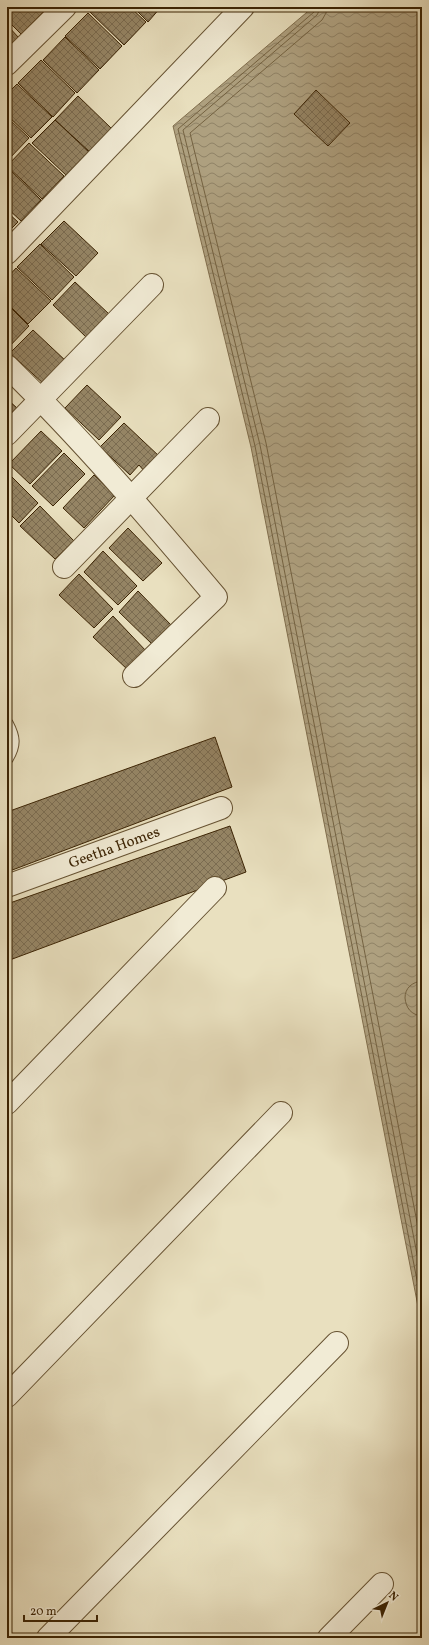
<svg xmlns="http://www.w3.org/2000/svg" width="429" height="1645" viewBox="0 0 429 1645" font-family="Vollkorn,serif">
<defs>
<pattern id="water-waves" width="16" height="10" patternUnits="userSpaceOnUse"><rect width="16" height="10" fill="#aea07f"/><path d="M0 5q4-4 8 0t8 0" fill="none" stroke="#8f8266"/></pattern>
<pattern id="building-cross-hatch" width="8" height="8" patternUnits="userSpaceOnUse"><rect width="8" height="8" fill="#958565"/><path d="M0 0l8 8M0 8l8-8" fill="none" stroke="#7b6c51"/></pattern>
</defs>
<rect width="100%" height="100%" fill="#e9e0bf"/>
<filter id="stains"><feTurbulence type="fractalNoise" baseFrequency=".005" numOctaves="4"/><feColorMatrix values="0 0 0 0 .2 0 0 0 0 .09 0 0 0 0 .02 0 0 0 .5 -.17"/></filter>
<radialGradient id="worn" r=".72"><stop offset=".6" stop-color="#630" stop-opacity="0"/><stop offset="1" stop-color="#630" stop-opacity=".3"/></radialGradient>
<path fill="url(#water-waves)" stroke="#806e4d" d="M 313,7 L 422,7 L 422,996 L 419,997 L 422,1010 L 422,1327 L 251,447 L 173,126 Z"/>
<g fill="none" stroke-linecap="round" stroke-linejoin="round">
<g stroke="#746241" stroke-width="1">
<path d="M 316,7 L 314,12 L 178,129 L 255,446 L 422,1306"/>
<path d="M 321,7 L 317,15 L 183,130 L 260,445 L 422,1280"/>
<path d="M 327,7 L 326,13 L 322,20 L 190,133 L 266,443 L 422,1248"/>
<path d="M 422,981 C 412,982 405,988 405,998 C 406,1008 411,1015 422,1016"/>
</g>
</g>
<g fill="url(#building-cross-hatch)" stroke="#3b2303">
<path d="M 7,7 L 38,7 L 43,12 L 21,34 L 7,20 Z"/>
<path d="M 95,7 L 130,7 L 146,22 L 124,45 L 90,12 Z"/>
<path d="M 133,7 L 161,7 L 148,22 Z"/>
<path d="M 88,13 L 122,46 L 100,69 L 65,36 Z"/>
<path d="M 7,25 L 19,38 L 7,50 Z"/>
<path d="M 65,37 L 99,70 L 77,93 L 43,60 Z"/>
<path d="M 41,60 L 75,93 L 53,117 L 18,83 Z"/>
<path d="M 17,84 L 52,117 L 31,138 L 7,115 L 7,94 Z"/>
<path d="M 316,90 L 350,123 L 328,146 L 294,114 Z"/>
<path d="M 78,96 L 112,129 L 90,152 L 55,120 Z"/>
<path d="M 7,117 L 29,138 L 8,160 L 7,159 Z"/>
<path d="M 55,120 L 89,152 L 67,176 L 32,143 Z"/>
<path d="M 29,143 L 64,176 L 42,199 L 7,166 Z"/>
<path d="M 7,167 L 41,200 L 21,221 L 7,208 Z"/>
<path d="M 7,212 L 18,222 L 7,233 Z"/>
<path d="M 64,221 L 98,253 L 76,276 L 41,244 Z"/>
<path d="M 40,244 L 74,277 L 52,300 L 17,267 Z"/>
<path d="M 16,268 L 51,301 L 28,324 L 7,303 L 7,278 Z"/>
<path d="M 75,282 L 109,314 L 87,338 L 53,305 Z"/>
<path d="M 7,304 L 29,326 L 7,349 Z"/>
<path d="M 33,330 L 67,362 L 45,385 L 10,353 Z"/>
<path d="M 87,385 L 121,417 L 99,440 L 65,408 Z"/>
<path d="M 7,399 L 17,408 L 7,419 Z"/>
<path d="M 124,423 L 160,457 L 145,472 L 139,465 L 130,475 L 100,447 Z"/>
<path d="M 41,431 L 62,451 L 30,484 L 9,464 Z"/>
<path d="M 64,453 L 85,474 L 53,506 L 32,486 Z"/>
<path d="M 7,472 L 38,503 L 19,523 L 7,511 Z"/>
<path d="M 94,475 L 115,495 L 84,528 L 63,508 Z"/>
<path d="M 40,506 L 74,541 L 55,559 L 20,526 Z"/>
<path d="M 128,528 L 162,563 L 143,581 L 109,548 Z"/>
<path d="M 103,551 L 137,586 L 118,605 L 84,572 Z"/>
<path d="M 79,574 L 113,609 L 94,628 L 59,595 Z"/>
<path d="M 138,591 L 172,626 L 153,645 L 119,612 Z"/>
<path d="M 113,616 L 147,652 L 128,670 L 93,637 Z"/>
<path d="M 215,737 L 232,787 L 7,872 L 7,812 Z"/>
<path d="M 230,826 L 246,872 L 7,961 L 7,904 Z"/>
</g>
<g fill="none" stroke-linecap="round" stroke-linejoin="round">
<g stroke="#665232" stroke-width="14">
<path id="service" d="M 7,724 C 14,737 15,745 7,758"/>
</g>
<g stroke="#665232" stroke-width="24">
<g id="minor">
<path d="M 7,64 L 65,7"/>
<path d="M 7,253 L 243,7"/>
<path d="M 7,366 C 82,439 149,518 216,597 L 134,676"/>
<path d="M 7,434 L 152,285"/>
<path d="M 64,567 L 208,419"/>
<path d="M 7,886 L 221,808"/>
<path d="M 7,1103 L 215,888"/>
<path d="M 7,1396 L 281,1113"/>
<path d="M 48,1638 L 337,1343"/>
<path d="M 329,1638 L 382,1584"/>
</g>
</g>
<use href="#service" stroke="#f1ebd5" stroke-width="12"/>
<use href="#minor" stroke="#f1ebd5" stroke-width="22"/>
</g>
<g text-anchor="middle" stroke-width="3.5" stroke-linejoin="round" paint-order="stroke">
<g font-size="15" fill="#3b2303" stroke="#f1ebd5">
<text transform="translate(114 847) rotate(-20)" y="5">Geetha Homes</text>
</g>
</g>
<rect width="429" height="1645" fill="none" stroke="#e9e0bf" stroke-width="24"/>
<rect x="8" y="8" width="413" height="1629" fill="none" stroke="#3b2303" stroke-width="2"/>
<rect x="12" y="12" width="405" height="1621" fill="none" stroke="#3b2303"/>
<g transform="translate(387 1603) rotate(43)" stroke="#f1ebd5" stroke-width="3" paint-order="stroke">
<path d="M0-3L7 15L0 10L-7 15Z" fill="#3b2303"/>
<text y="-6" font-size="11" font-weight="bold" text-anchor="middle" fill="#3b2303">N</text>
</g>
<path d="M24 1615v6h73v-6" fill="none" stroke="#3b2303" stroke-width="2"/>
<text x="30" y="1615" font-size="12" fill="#3b2303" stroke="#f1ebd5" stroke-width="3" paint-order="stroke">20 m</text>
<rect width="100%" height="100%" filter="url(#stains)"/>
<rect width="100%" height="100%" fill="url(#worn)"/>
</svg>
